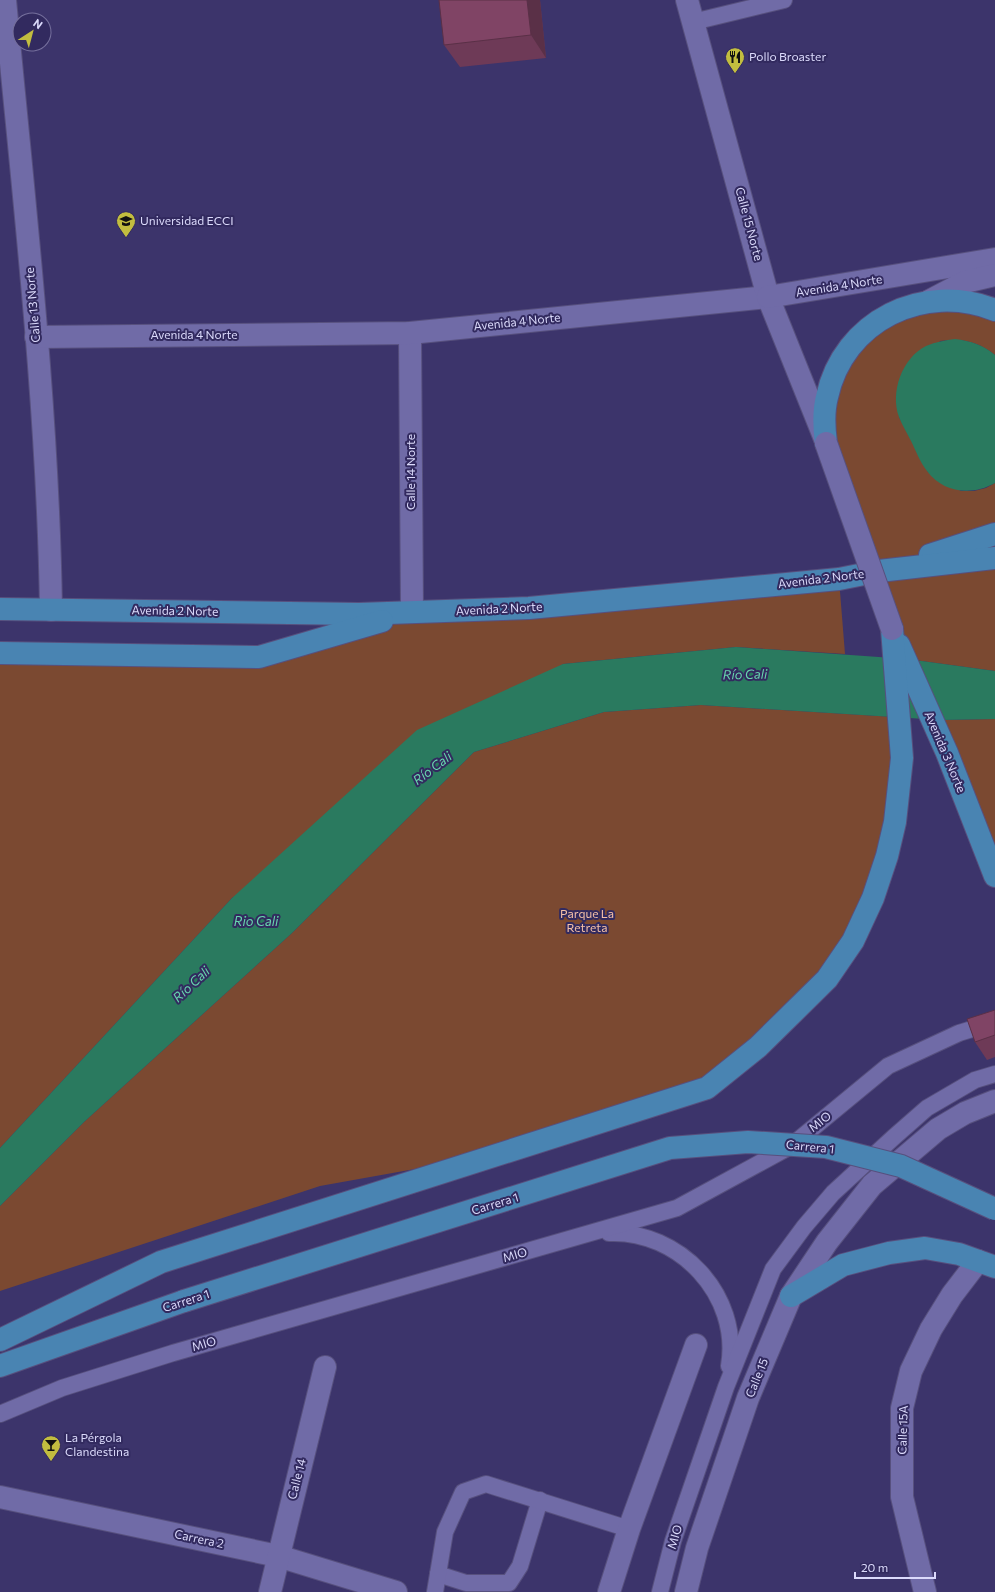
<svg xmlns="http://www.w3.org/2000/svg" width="995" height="1592" viewBox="0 0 995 1592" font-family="Commissioner,sans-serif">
<rect width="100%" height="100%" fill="#3c346b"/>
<g fill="#7b4931">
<path d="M 995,310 L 995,355 C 978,341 961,338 940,341 L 899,417 L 928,472 L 961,491 L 974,491 L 986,488 L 995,483 L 995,534 L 882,570 L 995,558 L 995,671 L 907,659 L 826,443 L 831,383 L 897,311 Z"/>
<path d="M 839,579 L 845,654 L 736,647 L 563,664 L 232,898 L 0,1148 L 0,653 L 259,657 L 412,612 Z"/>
<path d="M 701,705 L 895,717 L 895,822 L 853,941 L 707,1088 L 504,1153 L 320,1186 L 0,1291 L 0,1206 L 84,1122 L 292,933 L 474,752 L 604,712 Z"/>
<path d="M 995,719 L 995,876 L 941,720 Z"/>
</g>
<g fill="#2a7a5f">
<path d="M 955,339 C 971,341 983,345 995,355 L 995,483 C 972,496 943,493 927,471 C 920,462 916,451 911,441 C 907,433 902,425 899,417 C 890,392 902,358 926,346 C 936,342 945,340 955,339 Z"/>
<path d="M 736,647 L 907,659 L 995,671 L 995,719 L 941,720 L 701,705 L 604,712 L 474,752 L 292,933 L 84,1122 L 0,1206 L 0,1148 L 232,898 L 417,730 L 563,664 Z"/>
</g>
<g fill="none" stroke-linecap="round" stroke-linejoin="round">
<g stroke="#57507e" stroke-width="18">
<g id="lane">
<path d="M 693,22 L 784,0"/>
<path d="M 609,1233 C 679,1230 741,1295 729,1366"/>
<path d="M 0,1414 L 62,1388 L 173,1353 L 677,1208 L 791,1146 L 888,1066 L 959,1033 L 995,1022"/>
<path d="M 438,1574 L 466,1583 L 509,1583 L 520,1566 L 540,1500"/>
<path d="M 435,1592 L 445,1532 L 463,1492 L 486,1484 L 629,1529"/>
<path d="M 660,1592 L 673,1541 L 726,1387 L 773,1269 L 804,1227 L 833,1193 L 894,1137 L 927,1108 L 975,1080 L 995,1074"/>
</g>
</g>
<g stroke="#57507e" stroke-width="24">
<g id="street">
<path d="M 5,0 C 24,203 48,406 51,610"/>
<path d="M 410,333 L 412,612"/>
<path d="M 36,337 L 410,333 L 768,297"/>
<path d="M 0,1497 L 278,1556 L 396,1592"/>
<path d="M 270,1592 L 325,1367"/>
<path d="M 609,1592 L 629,1529 L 696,1345"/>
<path d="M 925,1592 L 902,1497 L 902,1408 L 911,1371 L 931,1329 L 952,1295 L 978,1261"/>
</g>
</g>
<g stroke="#57507e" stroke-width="24">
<g id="secondary">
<path d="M 687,0 L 768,297 L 825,439"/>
<path d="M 768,297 L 995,259"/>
<path d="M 929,301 L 965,282 L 995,275"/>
<path d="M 686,1592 L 697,1548 L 748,1398 L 791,1296 L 827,1242 L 872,1185 L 938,1129 L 965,1113 L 995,1101"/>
</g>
</g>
<g stroke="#57507e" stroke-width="24">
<g id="primary">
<path d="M 826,443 C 824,428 823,412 827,397 C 843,321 924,281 995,310"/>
<path d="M 930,555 L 995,534"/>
<path d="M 0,609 L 359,614 L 529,608 L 839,579 L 879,571 L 995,558"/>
<path d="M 899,645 L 947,753 L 995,876"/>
<path d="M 0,653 L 259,657 L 382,621"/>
<path d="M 791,1296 L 843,1265 L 889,1253 L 925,1248 L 959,1254 L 995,1267"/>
<path d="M 0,1340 L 161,1262 L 707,1088 L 758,1047 L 827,979 L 853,941 L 873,898 L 887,856 L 895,822 L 902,758 L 892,629"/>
<path d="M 0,1366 L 184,1301"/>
</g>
</g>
<use href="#lane" stroke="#706ba7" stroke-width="16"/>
<use href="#street" stroke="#706ba7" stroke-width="22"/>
<use href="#secondary" stroke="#706ba7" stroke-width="22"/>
<use href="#primary" stroke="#4984b2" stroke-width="22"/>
<g stroke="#57507e" stroke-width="24" stroke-linecap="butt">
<path id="secondary-bridge" d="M 826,443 L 892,629"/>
</g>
<g stroke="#57507e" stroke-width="24" stroke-linecap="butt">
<path id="primary-bridge" d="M 184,1301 L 670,1148 L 748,1142 L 826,1147 L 901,1166 L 995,1209"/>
</g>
<use href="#secondary-bridge" stroke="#706ba7" stroke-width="22"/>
<use href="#primary-bridge" stroke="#4984b2" stroke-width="22"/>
</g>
<g fill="#6e3a57">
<path d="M 540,0 L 546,58 L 460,67 L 444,45 Z"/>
<path d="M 995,1010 L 995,1057 L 987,1060 L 975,1042 Z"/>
</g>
<path fill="#5a3047" d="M 527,0 L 540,0 L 546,58 L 531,35 Z"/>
<g fill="#804465" stroke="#5a3047">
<path d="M 439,0 L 527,0 L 531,35 L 444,45 Z"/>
<path d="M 995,1010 L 995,1035 L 975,1042 L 967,1019 Z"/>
</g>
<defs>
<g id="restaurant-pin" transform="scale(1)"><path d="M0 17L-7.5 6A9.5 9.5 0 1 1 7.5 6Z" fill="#c2bd3f" stroke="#322a5f"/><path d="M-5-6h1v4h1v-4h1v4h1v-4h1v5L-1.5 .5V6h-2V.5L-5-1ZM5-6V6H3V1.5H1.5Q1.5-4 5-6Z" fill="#111"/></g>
<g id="university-pin" transform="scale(1)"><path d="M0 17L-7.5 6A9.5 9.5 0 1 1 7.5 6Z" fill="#c2bd3f" stroke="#322a5f"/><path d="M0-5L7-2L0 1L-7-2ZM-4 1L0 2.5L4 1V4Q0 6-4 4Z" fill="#111"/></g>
<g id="bar-pin" transform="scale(1)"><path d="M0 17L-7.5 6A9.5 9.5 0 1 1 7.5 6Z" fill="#c2bd3f" stroke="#322a5f"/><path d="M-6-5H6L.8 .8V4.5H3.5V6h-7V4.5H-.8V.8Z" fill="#111"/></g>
</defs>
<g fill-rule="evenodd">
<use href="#restaurant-pin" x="735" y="57"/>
<use href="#university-pin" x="126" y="221"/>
<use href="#bar-pin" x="51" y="1445"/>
</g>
<g text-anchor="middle" stroke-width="4" stroke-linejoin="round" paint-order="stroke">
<g font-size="12" fill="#dbdafb" stroke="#322a5f" text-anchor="start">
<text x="749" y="61">Pollo Broaster</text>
<text x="140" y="225">Universidad ECCI</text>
<text x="65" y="1442">La Pérgola<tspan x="65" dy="14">Clandestina</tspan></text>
</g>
<g font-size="12" fill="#dbdafb" stroke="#322a5f">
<text transform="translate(749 224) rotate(75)" y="4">Calle 15 Norte</text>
<text transform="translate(839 286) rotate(-9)" y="4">Avenida 4 Norte</text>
<text transform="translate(33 305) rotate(-95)" y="4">Calle 13 Norte</text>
<text transform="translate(517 322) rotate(-6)" y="4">Avenida 4 Norte</text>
<text x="194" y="339">Avenida 4 Norte</text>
<text transform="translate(411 472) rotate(-90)" y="4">Calle 14 Norte</text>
<text transform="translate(821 579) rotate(-7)" y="4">Avenida 2 Norte</text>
<text transform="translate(499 609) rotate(-3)" y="4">Avenida 2 Norte</text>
<text transform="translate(175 611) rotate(1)" y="4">Avenida 2 Norte</text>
<text transform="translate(945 752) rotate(67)" y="4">Avenida 3 Norte</text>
<text transform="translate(820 1122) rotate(-39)" y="4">MIO</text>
<text transform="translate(810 1147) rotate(6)" y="4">Carrera 1</text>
<text transform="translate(495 1204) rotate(-17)" y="4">Carrera 1</text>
<text transform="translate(515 1255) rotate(-16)" y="4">MIO</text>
<text transform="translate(186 1301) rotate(-18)" y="4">Carrera 1</text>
<text transform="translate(204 1344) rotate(-16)" y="4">MIO</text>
<text transform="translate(757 1378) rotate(-68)" y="4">Calle 15</text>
<text transform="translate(903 1430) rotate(-88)" y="4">Calle 15A</text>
<text transform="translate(297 1479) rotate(-76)" y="4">Calle 14</text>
<text transform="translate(675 1537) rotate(-73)" y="4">MIO</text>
<text transform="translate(199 1539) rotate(12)" y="4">Carrera 2</text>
</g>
<g font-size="12" fill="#f6c1a7" stroke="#322a5f">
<text x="587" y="918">Parque La<tspan x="587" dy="14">Retreta</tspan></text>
</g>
<g font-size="13" font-style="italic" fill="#68d6ae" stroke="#322a5f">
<text transform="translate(745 674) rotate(-1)" y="5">Río Cali</text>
<text transform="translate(432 768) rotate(-37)" y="5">Río Cali</text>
<text x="256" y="926">Rio Cali</text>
<text transform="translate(191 984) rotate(-43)" y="5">Río Cali</text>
</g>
</g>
<g transform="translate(32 32) rotate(36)"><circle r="19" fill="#322a5f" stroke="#76709d"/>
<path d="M0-3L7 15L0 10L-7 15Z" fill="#c2bd3f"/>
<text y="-6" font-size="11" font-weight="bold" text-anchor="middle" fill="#dbdafb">N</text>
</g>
<path d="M855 1572v6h80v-6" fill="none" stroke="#dbdafb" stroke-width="2"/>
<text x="861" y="1572" font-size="12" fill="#dbdafb" stroke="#322a5f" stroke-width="3" paint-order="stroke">20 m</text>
</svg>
